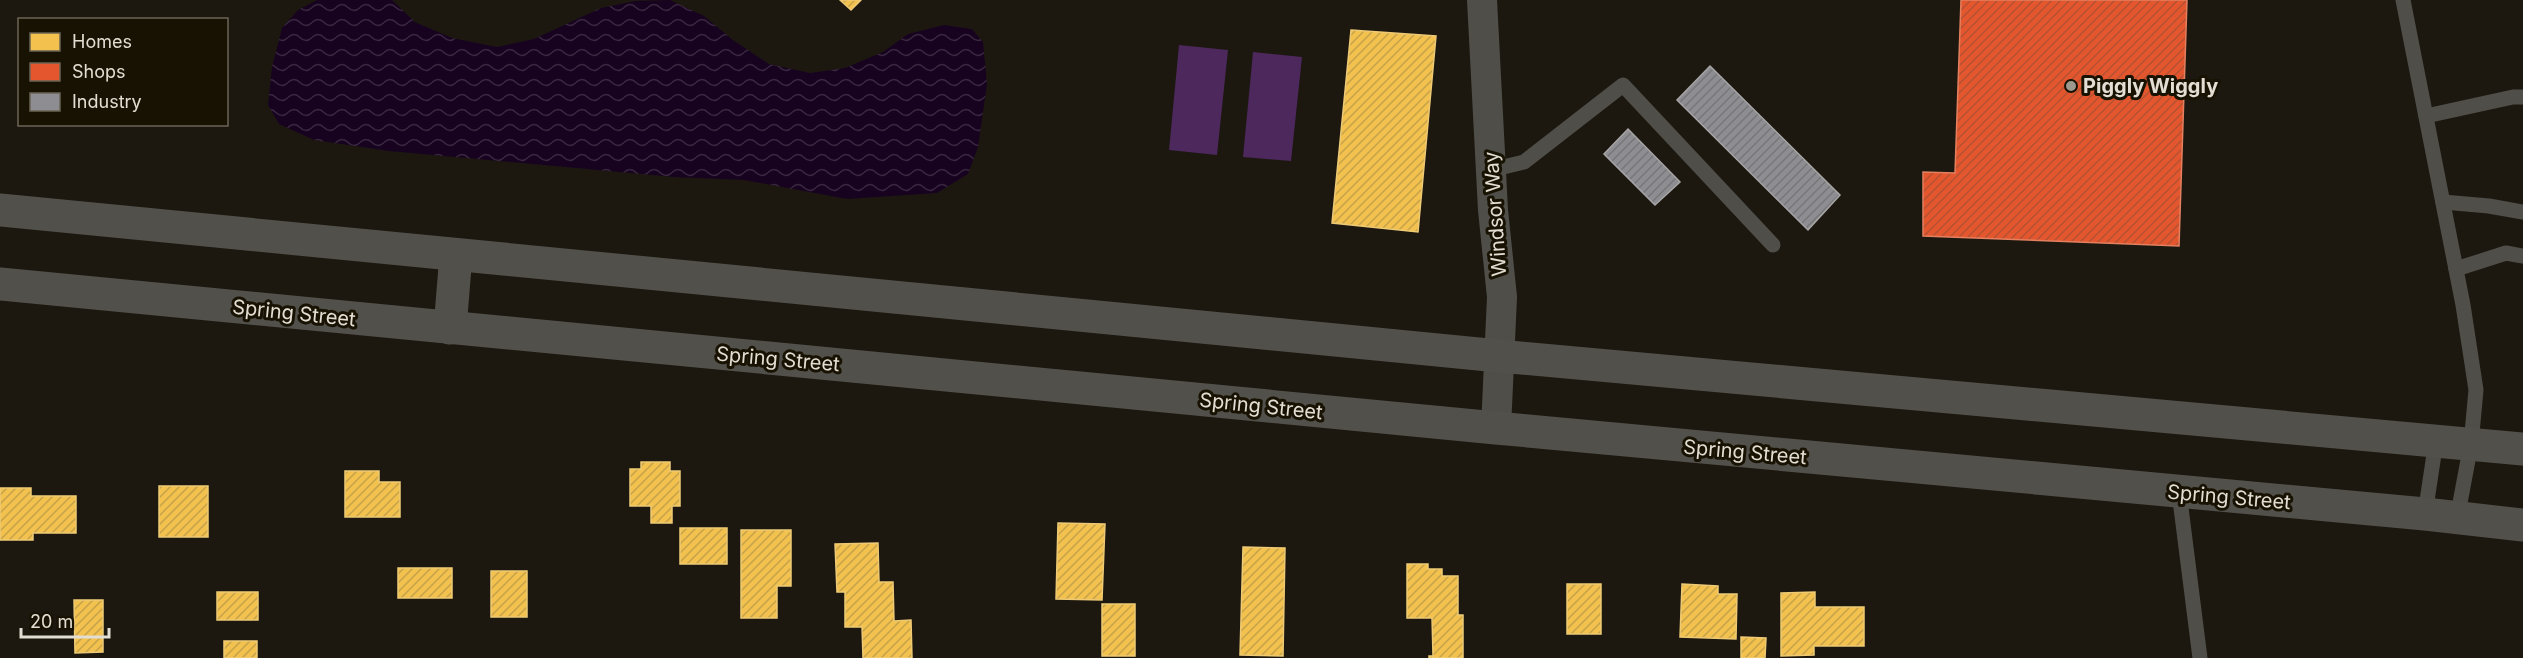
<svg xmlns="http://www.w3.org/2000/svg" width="2523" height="658" viewBox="0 0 2523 658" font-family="Inter,sans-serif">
<defs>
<pattern id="water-waves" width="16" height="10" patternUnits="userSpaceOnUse" patternTransform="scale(1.5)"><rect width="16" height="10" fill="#170320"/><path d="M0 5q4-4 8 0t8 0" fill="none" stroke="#392740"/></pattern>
<pattern id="homes-hatch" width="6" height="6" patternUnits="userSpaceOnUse" patternTransform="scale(1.5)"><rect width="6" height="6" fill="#f2c14e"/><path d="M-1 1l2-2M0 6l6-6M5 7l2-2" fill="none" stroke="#c6a24a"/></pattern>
<pattern id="shops-hatch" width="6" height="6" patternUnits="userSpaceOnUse" patternTransform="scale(1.5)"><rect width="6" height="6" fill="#e4572e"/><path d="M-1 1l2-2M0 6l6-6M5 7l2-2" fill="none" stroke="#b45133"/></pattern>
<pattern id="industry-hatch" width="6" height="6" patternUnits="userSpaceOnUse" patternTransform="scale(1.5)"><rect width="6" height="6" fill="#8d8d92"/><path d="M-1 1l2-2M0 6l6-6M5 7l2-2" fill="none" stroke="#777779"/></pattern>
</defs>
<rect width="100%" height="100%" fill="#1c180f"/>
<g fill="#4c285c">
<path d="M 1179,45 L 1228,50 L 1217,155 L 1169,150 Z"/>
<path d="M 1253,52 L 1302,57 L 1291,161 L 1243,157 Z"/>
</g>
<path fill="url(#water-waves)" d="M 317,0 L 392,0 L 415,22 L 452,38 L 497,47 L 534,39 L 601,8 L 635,1 L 670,0 L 704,16 L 733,40 L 769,64 L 810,73 L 845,68 L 883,52 L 908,34 L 944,25 L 972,29 L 983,42 L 987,84 L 978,147 L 968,174 L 937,193 L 847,199 L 744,180 L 674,177 L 389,151 L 314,140 L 279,124 L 268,105 L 272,67 L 282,28 L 298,10 Z"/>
<g fill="url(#homes-hatch)" stroke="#eeca76" stroke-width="1.5">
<path d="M 840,0 L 861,0 L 851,10 Z"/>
<path d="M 1351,30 L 1436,36 L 1418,232 L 1332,223 Z"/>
<path d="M 641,462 L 670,462 L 670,471 L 680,471 L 680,506 L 672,506 L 672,523 L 651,523 L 651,506 L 630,506 L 630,469 L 641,469 Z"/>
<path d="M 345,471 L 379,471 L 379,482 L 400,482 L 400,517 L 345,517 Z"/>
<rect x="159" y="486" width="49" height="51"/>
<path d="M 0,488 L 31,488 L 31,496 L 76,496 L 76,533 L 33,533 L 33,540 L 0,540 Z"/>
<path d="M 1058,523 L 1105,524 L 1102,600 L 1056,599 Z"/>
<rect x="680" y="528" width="47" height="36"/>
<path d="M 741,530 L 791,530 L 791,586 L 777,586 L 777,618 L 741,618 Z"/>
<path d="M 878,543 L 879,582 L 893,582 L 894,621 L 911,620 L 912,658 L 863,658 L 862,627 L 845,627 L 845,592 L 837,592 L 835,544 Z"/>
<path d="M 1243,547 L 1285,548 L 1283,656 L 1240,655 Z"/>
<path d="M 1407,564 L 1428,564 L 1428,569 L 1442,569 L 1442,576 L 1458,576 L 1458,615 L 1463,615 L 1463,658 L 1429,658 L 1429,656 L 1433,656 L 1432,618 L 1407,618 Z"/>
<rect x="398" y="568" width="54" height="30"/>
<rect x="491" y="571" width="36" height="46"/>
<rect x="1567" y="584" width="34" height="50"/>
<path d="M 1682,584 L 1718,586 L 1718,594 L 1737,594 L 1736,639 L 1680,637 Z"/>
<rect x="217" y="592" width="41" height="28"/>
<path d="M 1815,592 L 1815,607 L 1864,607 L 1864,646 L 1814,646 L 1814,655 L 1781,656 L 1781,593 Z"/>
<path d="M 74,600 L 103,600 L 103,652 L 75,653 Z"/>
<rect x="1102" y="604" width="33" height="52"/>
<path d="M 1741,637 L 1766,638 L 1765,658 L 1741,658 Z"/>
<rect x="224" y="641" width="33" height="17"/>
</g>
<path fill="url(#shops-hatch)" stroke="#e48060" stroke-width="1.5" d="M 1961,0 L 2187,0 L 2179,246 L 1923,236 L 1923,172 L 1955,173 Z"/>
<g fill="url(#industry-hatch)" stroke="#a7a5a6" stroke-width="1.5">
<path d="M 1710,66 L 1840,195 L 1808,230 L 1677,100 Z"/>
<path d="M 1628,129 L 1680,182 L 1655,205 L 1604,154 Z"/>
</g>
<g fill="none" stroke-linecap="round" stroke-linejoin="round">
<g stroke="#4f4e49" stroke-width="15">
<path d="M 2403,0 L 2463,305 L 2476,390 L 2471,444 L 2457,519"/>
<path d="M 2426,116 L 2513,97 L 2523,97"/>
<path d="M 1491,170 L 1524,162 L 1623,85 L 1773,245"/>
<path d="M 2443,202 L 2489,206 L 2523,212"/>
<path d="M 2456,269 L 2506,253 L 2523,256"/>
<path d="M 2179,492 L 2200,658"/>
<path d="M 2425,514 L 2436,441"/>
</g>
<path stroke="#4f4e49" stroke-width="30" d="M 1482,0 L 1493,210 L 1502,297 L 1496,428"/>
<g stroke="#52504b" stroke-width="33">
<path d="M 0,210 L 1499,356 L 2523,449"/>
<path d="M 0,284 L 1496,428 L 2425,514 L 2523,525"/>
<path d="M 450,328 L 456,255"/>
</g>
</g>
<circle fill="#9d998e" stroke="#181202" stroke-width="2" cx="2071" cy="86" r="6"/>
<g text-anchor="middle" stroke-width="6" stroke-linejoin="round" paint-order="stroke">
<g font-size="20" font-weight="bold" fill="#e3ded3" stroke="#181202" text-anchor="start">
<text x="2083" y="93">Piggly Wiggly</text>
</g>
<g font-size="20" fill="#e3ded3" stroke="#181202">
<text transform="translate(1495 214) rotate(-94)" y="7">Windsor Way</text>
<text transform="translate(294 313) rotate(6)" y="7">Spring Street</text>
<text transform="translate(778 359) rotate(5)" y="7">Spring Street</text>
<text transform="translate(1261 406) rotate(6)" y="7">Spring Street</text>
<text transform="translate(1745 452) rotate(5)" y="7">Spring Street</text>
<text transform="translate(2229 497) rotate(5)" y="7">Spring Street</text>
</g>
</g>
<rect x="18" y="18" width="210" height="108" fill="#181202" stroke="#696456" stroke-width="1.5"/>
<rect x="30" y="33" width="30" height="18" fill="#f2c14e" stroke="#696456" stroke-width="1.5"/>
<text x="72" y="48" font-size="18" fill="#e3ded3">Homes</text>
<rect x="30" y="63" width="30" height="18" fill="#e4572e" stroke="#696456" stroke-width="1.5"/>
<text x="72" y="78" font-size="18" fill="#e3ded3">Shops</text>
<rect x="30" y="93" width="30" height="18" fill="#8d8d92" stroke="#696456" stroke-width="1.5"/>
<text x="72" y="108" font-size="18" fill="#e3ded3">Industry</text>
<path d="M21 628v9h88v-9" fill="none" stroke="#e3ded3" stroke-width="3"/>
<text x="30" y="628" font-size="18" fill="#e3ded3" stroke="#181202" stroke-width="4.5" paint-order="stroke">20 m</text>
</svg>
